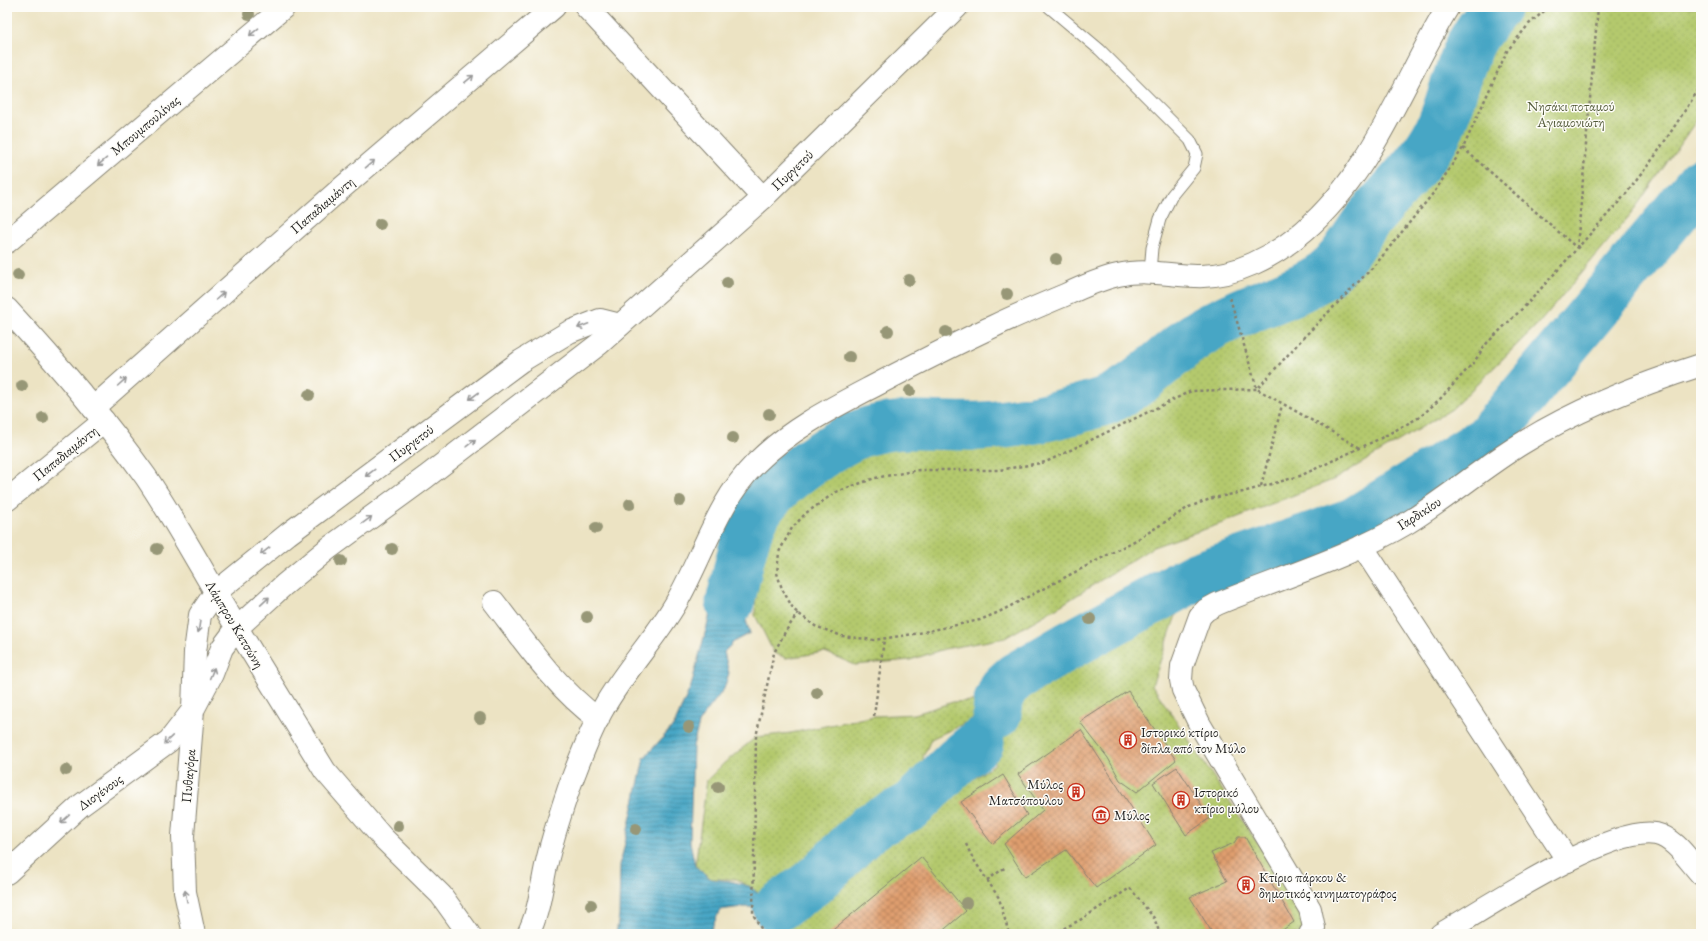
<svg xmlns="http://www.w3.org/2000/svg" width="1708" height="941" viewBox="0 0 1708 941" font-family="'EB Garamond',serif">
<defs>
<pattern id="grass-dots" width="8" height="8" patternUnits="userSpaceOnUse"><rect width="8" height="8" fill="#b4c96d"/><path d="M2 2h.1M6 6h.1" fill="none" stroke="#9aac5e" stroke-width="1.8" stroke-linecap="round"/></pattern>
<pattern id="water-rules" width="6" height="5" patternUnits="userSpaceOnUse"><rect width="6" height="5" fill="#46a6c5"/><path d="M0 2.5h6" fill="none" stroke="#3a869f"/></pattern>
<pattern id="building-cross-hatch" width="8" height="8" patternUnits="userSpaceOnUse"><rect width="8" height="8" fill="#df9e6e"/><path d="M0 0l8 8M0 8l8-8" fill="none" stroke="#b4805a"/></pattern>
</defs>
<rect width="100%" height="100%" fill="#fdfcf7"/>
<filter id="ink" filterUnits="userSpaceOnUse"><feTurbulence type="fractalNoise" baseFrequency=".025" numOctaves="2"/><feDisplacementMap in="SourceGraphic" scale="8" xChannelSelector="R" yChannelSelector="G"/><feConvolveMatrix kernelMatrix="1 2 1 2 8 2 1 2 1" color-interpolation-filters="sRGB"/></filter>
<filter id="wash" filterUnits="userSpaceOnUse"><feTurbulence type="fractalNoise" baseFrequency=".012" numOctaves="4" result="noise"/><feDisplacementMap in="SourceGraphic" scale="16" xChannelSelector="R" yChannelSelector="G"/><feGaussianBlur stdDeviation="0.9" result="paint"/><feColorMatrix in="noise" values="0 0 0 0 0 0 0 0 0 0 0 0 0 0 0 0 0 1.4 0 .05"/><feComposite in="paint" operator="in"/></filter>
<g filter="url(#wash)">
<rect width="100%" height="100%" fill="#ece3c3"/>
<g fill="url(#grass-dots)" stroke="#687244">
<path d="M 1509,7 L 1701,7 L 1701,114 L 1631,214 L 1540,322 L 1452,409 L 1335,479 L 1220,524 L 1153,547 L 1063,604 L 1005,638 L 944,649 L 910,660 L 855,665 L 825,652 L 786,658 L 774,653 L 755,615 L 757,567 L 778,511 L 831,469 L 883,449 L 1018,446 L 1096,424 L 1175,375 L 1195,354 L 1215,338 L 1279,320 L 1293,314 L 1332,283 L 1353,260 L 1441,144 L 1492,32 Z"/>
<path d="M 1178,594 L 1182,598 L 1152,685 L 1293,896 L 1303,913 L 1305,934 L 762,934 L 920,816 L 995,764 L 973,730 Z"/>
<path d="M 975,701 L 975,716 L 969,721 L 931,739 L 923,757 L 924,776 L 919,790 L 908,803 L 855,826 L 828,845 L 798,881 L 773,905 L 737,879 L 711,879 L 695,866 L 707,780 L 723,764 L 756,737 L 791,733 L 874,716 L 915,714 L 953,702 Z"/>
</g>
<path fill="url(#water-rules)" stroke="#316170" d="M 712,591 L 724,596 L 738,609 L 743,611 L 750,633 L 735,641 L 724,652 L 729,673 L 724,689 L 700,720 L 693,746 L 690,842 L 695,866 L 711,879 L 730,881 L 749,886 L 777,908 L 742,907 L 720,910 L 709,934 L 616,934 L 619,916 L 620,865 L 644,758 L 674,725 L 691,686 L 709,618 Z"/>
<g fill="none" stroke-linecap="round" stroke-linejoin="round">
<g stroke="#46a6c5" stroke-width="49">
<path d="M 730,602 C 738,572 742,538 758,511 C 770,492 789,477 807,464 C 824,453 842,440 862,433 C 900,419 943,428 983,426 C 1022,424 1064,414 1102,402 C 1140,389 1170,350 1205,330 C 1243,307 1288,299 1325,274 C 1344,260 1353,239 1367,221 C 1391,191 1422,164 1439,130 C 1452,101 1457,69 1472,41 C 1479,28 1488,18 1497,7"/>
<path d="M 997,714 L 998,701 L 1004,687 L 1015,677 L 1070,645 L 1195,577 L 1353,522 L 1487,439 L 1701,182"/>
<path d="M 777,908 L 815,881 L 870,827 L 911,806 L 957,761 L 980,742"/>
</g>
</g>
<g id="blocks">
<g fill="url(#building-cross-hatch)">
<path d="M 1128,691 L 1176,760 L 1137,792 L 1120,780 L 1108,758 L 1080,722 Z"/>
<path d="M 1081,730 L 1156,845 L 1096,888 L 1066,850 L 1025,877 L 1004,844 L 1043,810 L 1018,774 Z"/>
<path d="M 1177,767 L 1210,818 L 1186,835 L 1153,783 Z"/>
<path d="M 1003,775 L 1027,815 L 992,844 L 961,802 Z"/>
<path d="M 1238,837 L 1245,837 L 1294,922 L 1277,934 L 1213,934 L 1190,897 L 1227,881 L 1211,853 L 1234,843 Z"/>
<path d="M 921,857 L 966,911 L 939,934 L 828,934 Z"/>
</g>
</g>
</g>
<g filter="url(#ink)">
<use href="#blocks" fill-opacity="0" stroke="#848070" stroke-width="1"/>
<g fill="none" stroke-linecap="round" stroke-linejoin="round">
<g stroke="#848070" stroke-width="13">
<path id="service" d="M 1049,7 L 1100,50 L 1190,140 L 1197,154 L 1194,168 L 1172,195 L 1160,219 L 1152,248 L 1150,272"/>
</g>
<g stroke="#848070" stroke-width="24">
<g id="minor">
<path d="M 586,7 L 763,198"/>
<path d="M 7,242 L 284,7"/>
<path d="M 7,309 C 56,362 104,418 146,477 C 179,526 206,578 237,628"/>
<path d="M 93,408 L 337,192 L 554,7"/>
<path d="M 7,500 L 104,421"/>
<path d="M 1362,546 L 1568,861"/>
<path d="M 494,602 C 525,642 556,688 598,719"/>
<path d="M 193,710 L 195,652 L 200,615 L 215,593 L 288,534 L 521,361 L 569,332 L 600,320 L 620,325"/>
<path d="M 528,934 C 539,913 541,889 546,866 C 552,838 561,812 570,785 C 580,759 590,731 604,707 C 625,670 655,639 676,603 C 703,556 717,502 756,463 C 790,429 832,408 874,386 C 914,365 953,345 994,326 C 1017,315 1041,305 1065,295 C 1082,287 1100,279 1118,275 C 1144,269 1169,275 1195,276 C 1234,278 1275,256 1304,231 C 1373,172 1402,83 1448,7"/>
<path d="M 1310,934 L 1314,928 L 1310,909 L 1200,725 L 1183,690 L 1181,680 L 1182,666 L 1200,616 L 1206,610 L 1217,604 C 1280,578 1348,558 1407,523 C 1446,499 1482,468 1521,444 C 1577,409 1638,385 1701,365"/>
<path d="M 1441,934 C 1484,909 1610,825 1656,834 C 1675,838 1689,861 1701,874"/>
</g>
</g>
<g stroke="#848070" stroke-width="24">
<g id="tertiary">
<path d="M 237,628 L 325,771 L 382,837 L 441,895 L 469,934"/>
<path d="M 7,873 L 80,806 L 169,741 L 193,710"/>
<path d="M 194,934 L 185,892 L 183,836 L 193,710 L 212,674 L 222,648 L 237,628 L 284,585 L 329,548 L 426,477 L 599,344 L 763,198 L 957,7"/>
</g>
</g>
<g stroke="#848070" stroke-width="2.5" stroke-dasharray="3 3" stroke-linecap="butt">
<path d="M 1549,7 L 1529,24 L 1507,51 L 1463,148 L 1435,191 L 1376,264 L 1304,337 L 1257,389 L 1191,391 L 1046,462 L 999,470 L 919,470 L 875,478 L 836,492 L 806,513 L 792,528 L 779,552 L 777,573 L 782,589 L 794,610 L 815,626 L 842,636 L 874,640 L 914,634 L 980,620 L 999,612 L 1138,539 L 1189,507 L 1213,498 L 1243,492 L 1300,476 L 1379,439 L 1420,417 L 1441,398 L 1474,362 L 1487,343 L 1529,302 L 1626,194 L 1655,156 L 1701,86"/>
<path d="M 1463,148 L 1577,248"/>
<path d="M 1577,248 L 1598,7"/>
<path d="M 1230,298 L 1257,389 L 1360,448"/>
<path d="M 1261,486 L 1282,405"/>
<path d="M 874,716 L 884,639"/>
<path d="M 966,844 L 972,857 L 999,898 L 1009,934"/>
<path d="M 987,880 L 1006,867"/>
<path d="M 764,934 L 753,914 L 756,737 L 774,653 L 785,632 L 798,613"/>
<path d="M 1053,934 L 1080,920 L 1130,888 L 1154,918 L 1160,934"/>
</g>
<use href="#service" stroke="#fff" stroke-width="11"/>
<use href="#minor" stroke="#fff" stroke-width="22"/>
<use href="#tertiary" stroke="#fff" stroke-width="22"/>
</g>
<g fill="#979777">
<circle cx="249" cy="14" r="6"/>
<circle cx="380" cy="224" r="6"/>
<circle cx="1056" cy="259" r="6"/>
<circle cx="18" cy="275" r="6"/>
<circle cx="909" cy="280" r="6"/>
<circle cx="727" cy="283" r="6"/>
<circle cx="1007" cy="294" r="6"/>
<circle cx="888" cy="331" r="6"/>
<circle cx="946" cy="332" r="6"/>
<circle cx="849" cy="357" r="6"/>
<circle cx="22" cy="386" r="6"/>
<circle cx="910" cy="391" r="6"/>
<circle cx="309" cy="395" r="6"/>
<circle cx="769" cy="414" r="6"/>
<circle cx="43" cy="418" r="6"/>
<circle cx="733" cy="438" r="6"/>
<circle cx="680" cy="501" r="6"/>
<circle cx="630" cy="504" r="6"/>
<circle cx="596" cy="528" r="6"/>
<circle cx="157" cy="549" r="6"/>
<circle cx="392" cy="549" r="6"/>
<circle cx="341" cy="561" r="6"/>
<circle cx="587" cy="617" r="6"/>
<circle cx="1090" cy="619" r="6"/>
<circle cx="817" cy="693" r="6"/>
<circle cx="480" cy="718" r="6"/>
<circle cx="689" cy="727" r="6"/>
<circle cx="66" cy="770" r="6"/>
<circle cx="718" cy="787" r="6"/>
<circle cx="398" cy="826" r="6"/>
<circle cx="636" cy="829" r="6"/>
<circle cx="966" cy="903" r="6"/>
<circle cx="591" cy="905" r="6"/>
</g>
<defs><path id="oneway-shaft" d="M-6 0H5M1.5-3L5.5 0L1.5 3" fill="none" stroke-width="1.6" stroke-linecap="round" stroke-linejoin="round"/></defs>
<g stroke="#999">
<use href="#oneway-shaft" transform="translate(254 32) rotate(140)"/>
<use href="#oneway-shaft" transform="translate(469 79) rotate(-40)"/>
<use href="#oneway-shaft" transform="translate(102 162) rotate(140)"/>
<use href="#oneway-shaft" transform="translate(370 164) rotate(-40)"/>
<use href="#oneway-shaft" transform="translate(220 296) rotate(-42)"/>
<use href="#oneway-shaft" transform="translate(583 326) rotate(159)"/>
<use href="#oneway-shaft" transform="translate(122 382) rotate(-42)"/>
<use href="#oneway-shaft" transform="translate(474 396) rotate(143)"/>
<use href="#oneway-shaft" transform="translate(471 443) rotate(-38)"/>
<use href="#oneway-shaft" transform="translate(370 473) rotate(143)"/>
<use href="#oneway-shaft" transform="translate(367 520) rotate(-36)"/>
<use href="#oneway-shaft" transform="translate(265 551) rotate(142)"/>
<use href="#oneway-shaft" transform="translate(265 601) rotate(-43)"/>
<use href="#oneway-shaft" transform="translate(199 627) rotate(99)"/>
<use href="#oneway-shaft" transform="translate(212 673) rotate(-67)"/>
<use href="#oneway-shaft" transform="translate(168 740) rotate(136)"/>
<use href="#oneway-shaft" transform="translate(65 819) rotate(138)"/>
<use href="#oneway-shaft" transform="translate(186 896) rotate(-100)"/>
</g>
</g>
<defs>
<g id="building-ring" transform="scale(0.9)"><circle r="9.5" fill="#fdfcf7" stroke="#c8321e" stroke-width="1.5"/><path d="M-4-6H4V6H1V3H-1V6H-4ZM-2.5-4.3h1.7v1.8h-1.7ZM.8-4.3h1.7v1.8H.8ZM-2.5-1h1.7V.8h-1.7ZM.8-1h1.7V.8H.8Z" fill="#c8321e"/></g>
<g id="museum-ring" transform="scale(0.9)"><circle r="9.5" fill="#fdfcf7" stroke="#c8321e" stroke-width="1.5"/><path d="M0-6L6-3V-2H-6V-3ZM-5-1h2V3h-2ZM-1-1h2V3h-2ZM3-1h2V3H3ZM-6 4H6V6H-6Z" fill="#c8321e"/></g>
</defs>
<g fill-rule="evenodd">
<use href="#building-ring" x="1128" y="740"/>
<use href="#building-ring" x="1076" y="792"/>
<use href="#building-ring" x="1181" y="800"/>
<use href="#museum-ring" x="1101" y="815"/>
<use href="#building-ring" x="1246" y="885"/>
</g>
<g text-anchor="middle" stroke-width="3" stroke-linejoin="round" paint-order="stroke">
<g font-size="14" fill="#515938" stroke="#fdfcf7">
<text x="1571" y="111">Νησάκι ποταμού<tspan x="1571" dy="16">Αγιαμονιώτη</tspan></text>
</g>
<g font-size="14" fill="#1c1c1c" stroke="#fdfcf7">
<text transform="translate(145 125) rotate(-40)" y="5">Μπουμπουλίνας</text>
<text transform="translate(792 170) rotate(-44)" y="5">Πυργετού</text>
<text transform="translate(322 205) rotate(-41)" y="5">Παπαδιαμάντη</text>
<text transform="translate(411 443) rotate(-37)" y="5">Πυργετού</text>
<text transform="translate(65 453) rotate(-39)" y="5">Παπαδιαμάντη</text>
<text transform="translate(1419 513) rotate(-33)" y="5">Γαρδικίου</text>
<text transform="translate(235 624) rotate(59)" y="5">Λάμπρου Κατσώνη</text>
<text transform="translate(188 776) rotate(-85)" y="5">Πυθαγόρα</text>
<text transform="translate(100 792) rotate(-36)" y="5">Διογένους</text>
</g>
<g font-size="14" fill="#1c1c1c" stroke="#fdfcf7" text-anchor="start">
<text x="1141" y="737">Ιστορικό κτίριο<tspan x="1141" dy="16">δίπλα από τον Μύλο</tspan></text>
<text x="1063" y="789" text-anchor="end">Μύλος<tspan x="1063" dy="16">Ματσόπουλου</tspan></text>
<text x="1194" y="797">Ιστορικό<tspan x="1194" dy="16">κτίριο μύλου</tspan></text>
<text x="1114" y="820">Μύλος</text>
<text x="1259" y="882">Κτίριο πάρκου &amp;<tspan x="1259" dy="16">δημοτικός κινηματογράφος</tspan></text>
</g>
</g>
<rect width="1708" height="941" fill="none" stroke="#fdfcf7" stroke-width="24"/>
</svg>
